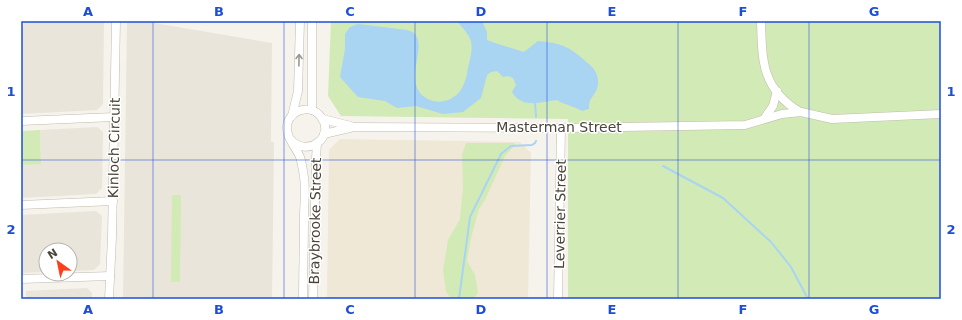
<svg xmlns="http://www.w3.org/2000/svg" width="962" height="320" viewBox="0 0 962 320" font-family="'DejaVu Sans',sans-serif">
<rect width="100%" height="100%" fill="#f6f3ec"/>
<g fill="#eae5da">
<path d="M 25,21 L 104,21 L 103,104 L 97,110 L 21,114 L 21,33 Z"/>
<path d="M 127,21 L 142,21 L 272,43 L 271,142 L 274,142 L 272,299 L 123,299 Z"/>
<path d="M 97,127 L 103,132 L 102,188 L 96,194 L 21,198 L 21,165 L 41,163 L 40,130 Z"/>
<path d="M 96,211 L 102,216 L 100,264 L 94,270 L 70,271 L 70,250 L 46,250 L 46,272 L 21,273 L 21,215 Z"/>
<path d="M 87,288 L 92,293 L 92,299 L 26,299 L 26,291 Z"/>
</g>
<path fill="#efe8d6" d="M 340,139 L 520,142 L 531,153 L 528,299 L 327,299 L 329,150 Z"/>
<g fill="#d2eab5">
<path d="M 331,21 L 941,21 L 941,299 L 568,299 L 568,119 L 341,116 L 328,96 Z"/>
<path d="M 40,130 L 41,164 L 21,165 L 21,131 Z"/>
<path d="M 466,143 L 514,143 L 515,145 L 505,156 L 485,200 L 479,209 L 471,238 L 467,261 L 475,275 L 478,293 L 473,299 L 451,299 L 446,291 L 443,271 L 448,240 L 460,219 L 463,188 L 462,155 Z"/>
<path d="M 172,195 L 181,195 L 180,282 L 171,282 Z"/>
</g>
<path fill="#a9d4f2" d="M 457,21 L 482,21 L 487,32 L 487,40 L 495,43 L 524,52 L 538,41 C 559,43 567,45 583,59 C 591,66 599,71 598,84 C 597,96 588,96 589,109 L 582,111 C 574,106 565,105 557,100 C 540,102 522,109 512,92 L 516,85 L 513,78 L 508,76 L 503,77 L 497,71 L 491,72 L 487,75 L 481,98 L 463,112 L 443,114 L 416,106 L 397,108 L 385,101 L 358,97 L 340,77 L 345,49 L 345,34 L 350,27 L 358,24 L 407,30 C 437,37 395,85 430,100 C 443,105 458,98 463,86 C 466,80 467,74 468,68 C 470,59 473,50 471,41 C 469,34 461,26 457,21 Z"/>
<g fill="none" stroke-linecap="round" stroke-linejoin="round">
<g stroke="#a9d4f2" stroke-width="2">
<path d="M 535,103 L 536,117"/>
<path d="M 663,166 L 723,198 L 771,242 L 791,267 L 808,299"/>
<path d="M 459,299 L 470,217 L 501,154 L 511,146 L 532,145 L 535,143 L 536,141"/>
</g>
<g stroke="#c2bbae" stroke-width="9">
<g id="minor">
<path d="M 312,21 L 312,110"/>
<path d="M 761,21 C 762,61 762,89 800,112"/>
<path d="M 292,116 L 298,91 L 300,21"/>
<path d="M 323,119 L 351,126"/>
<path d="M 764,119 L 773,106 L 777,91"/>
<path d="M 21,121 L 114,117"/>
<path d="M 324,134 L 354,127 L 561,128 L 745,125 L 782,114 L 801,112 L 832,119 L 941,114"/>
<path d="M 290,139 C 308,159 336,136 321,117 C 311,103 289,110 287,126 C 286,138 296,147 300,157 C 302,163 303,171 304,177 C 306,190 304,204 304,217 C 304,244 303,272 303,299"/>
<path d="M 21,205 L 113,201"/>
<path d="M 21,279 L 110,276"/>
<path d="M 109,299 L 112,237 L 116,21"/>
<path d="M 313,299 L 316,158 L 317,143"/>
<path d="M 558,299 L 561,128"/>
</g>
</g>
<use href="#minor" stroke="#fff" stroke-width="8"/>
</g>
<defs><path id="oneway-shaft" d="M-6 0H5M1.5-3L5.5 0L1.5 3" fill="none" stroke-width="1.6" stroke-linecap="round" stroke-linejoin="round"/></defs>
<use stroke="#9c9892" href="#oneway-shaft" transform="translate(299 60) rotate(-89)"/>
<path fill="none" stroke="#1d4ed8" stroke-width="1" stroke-opacity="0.55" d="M 153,21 L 153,299M 284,21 L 284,299M 415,21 L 415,299M 547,21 L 547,299M 678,21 L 678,299M 809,21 L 809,299M 21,160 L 941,160"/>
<g text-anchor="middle" stroke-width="3" stroke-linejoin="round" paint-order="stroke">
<g font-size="14" fill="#4b4439" stroke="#fff">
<text x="559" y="132">Masterman Street</text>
<text transform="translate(114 148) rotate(-89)" y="5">Kinloch Circuit</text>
<text transform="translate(560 214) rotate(-89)" y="5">Leverrier Street</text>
<text transform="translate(315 221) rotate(-89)" y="5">Braybrooke Street</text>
</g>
</g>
<rect width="962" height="320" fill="none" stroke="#ffffff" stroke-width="44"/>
<g transform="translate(58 262) rotate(327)"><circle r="19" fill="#ffffff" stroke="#b7b4b0"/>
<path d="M0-3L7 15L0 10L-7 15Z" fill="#fc3f1d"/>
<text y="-6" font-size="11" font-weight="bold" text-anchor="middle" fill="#4b4439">N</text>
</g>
<rect x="22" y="22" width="918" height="276" fill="none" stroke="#1d4ed8" stroke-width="1.5"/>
<g font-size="13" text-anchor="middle" font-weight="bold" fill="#1d4ed8">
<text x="88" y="16">A</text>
<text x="219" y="16">B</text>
<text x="350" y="16">C</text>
<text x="481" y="16">D</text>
<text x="612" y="16">E</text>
<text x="743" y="16">F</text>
<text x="874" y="16">G</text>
<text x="11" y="96">1</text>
<text x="951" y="96">1</text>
<text x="11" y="234">2</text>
<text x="951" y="234">2</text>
<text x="88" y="314">A</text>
<text x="219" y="314">B</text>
<text x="350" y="314">C</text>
<text x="481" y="314">D</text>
<text x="612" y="314">E</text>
<text x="743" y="314">F</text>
<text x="874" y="314">G</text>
</g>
</svg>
